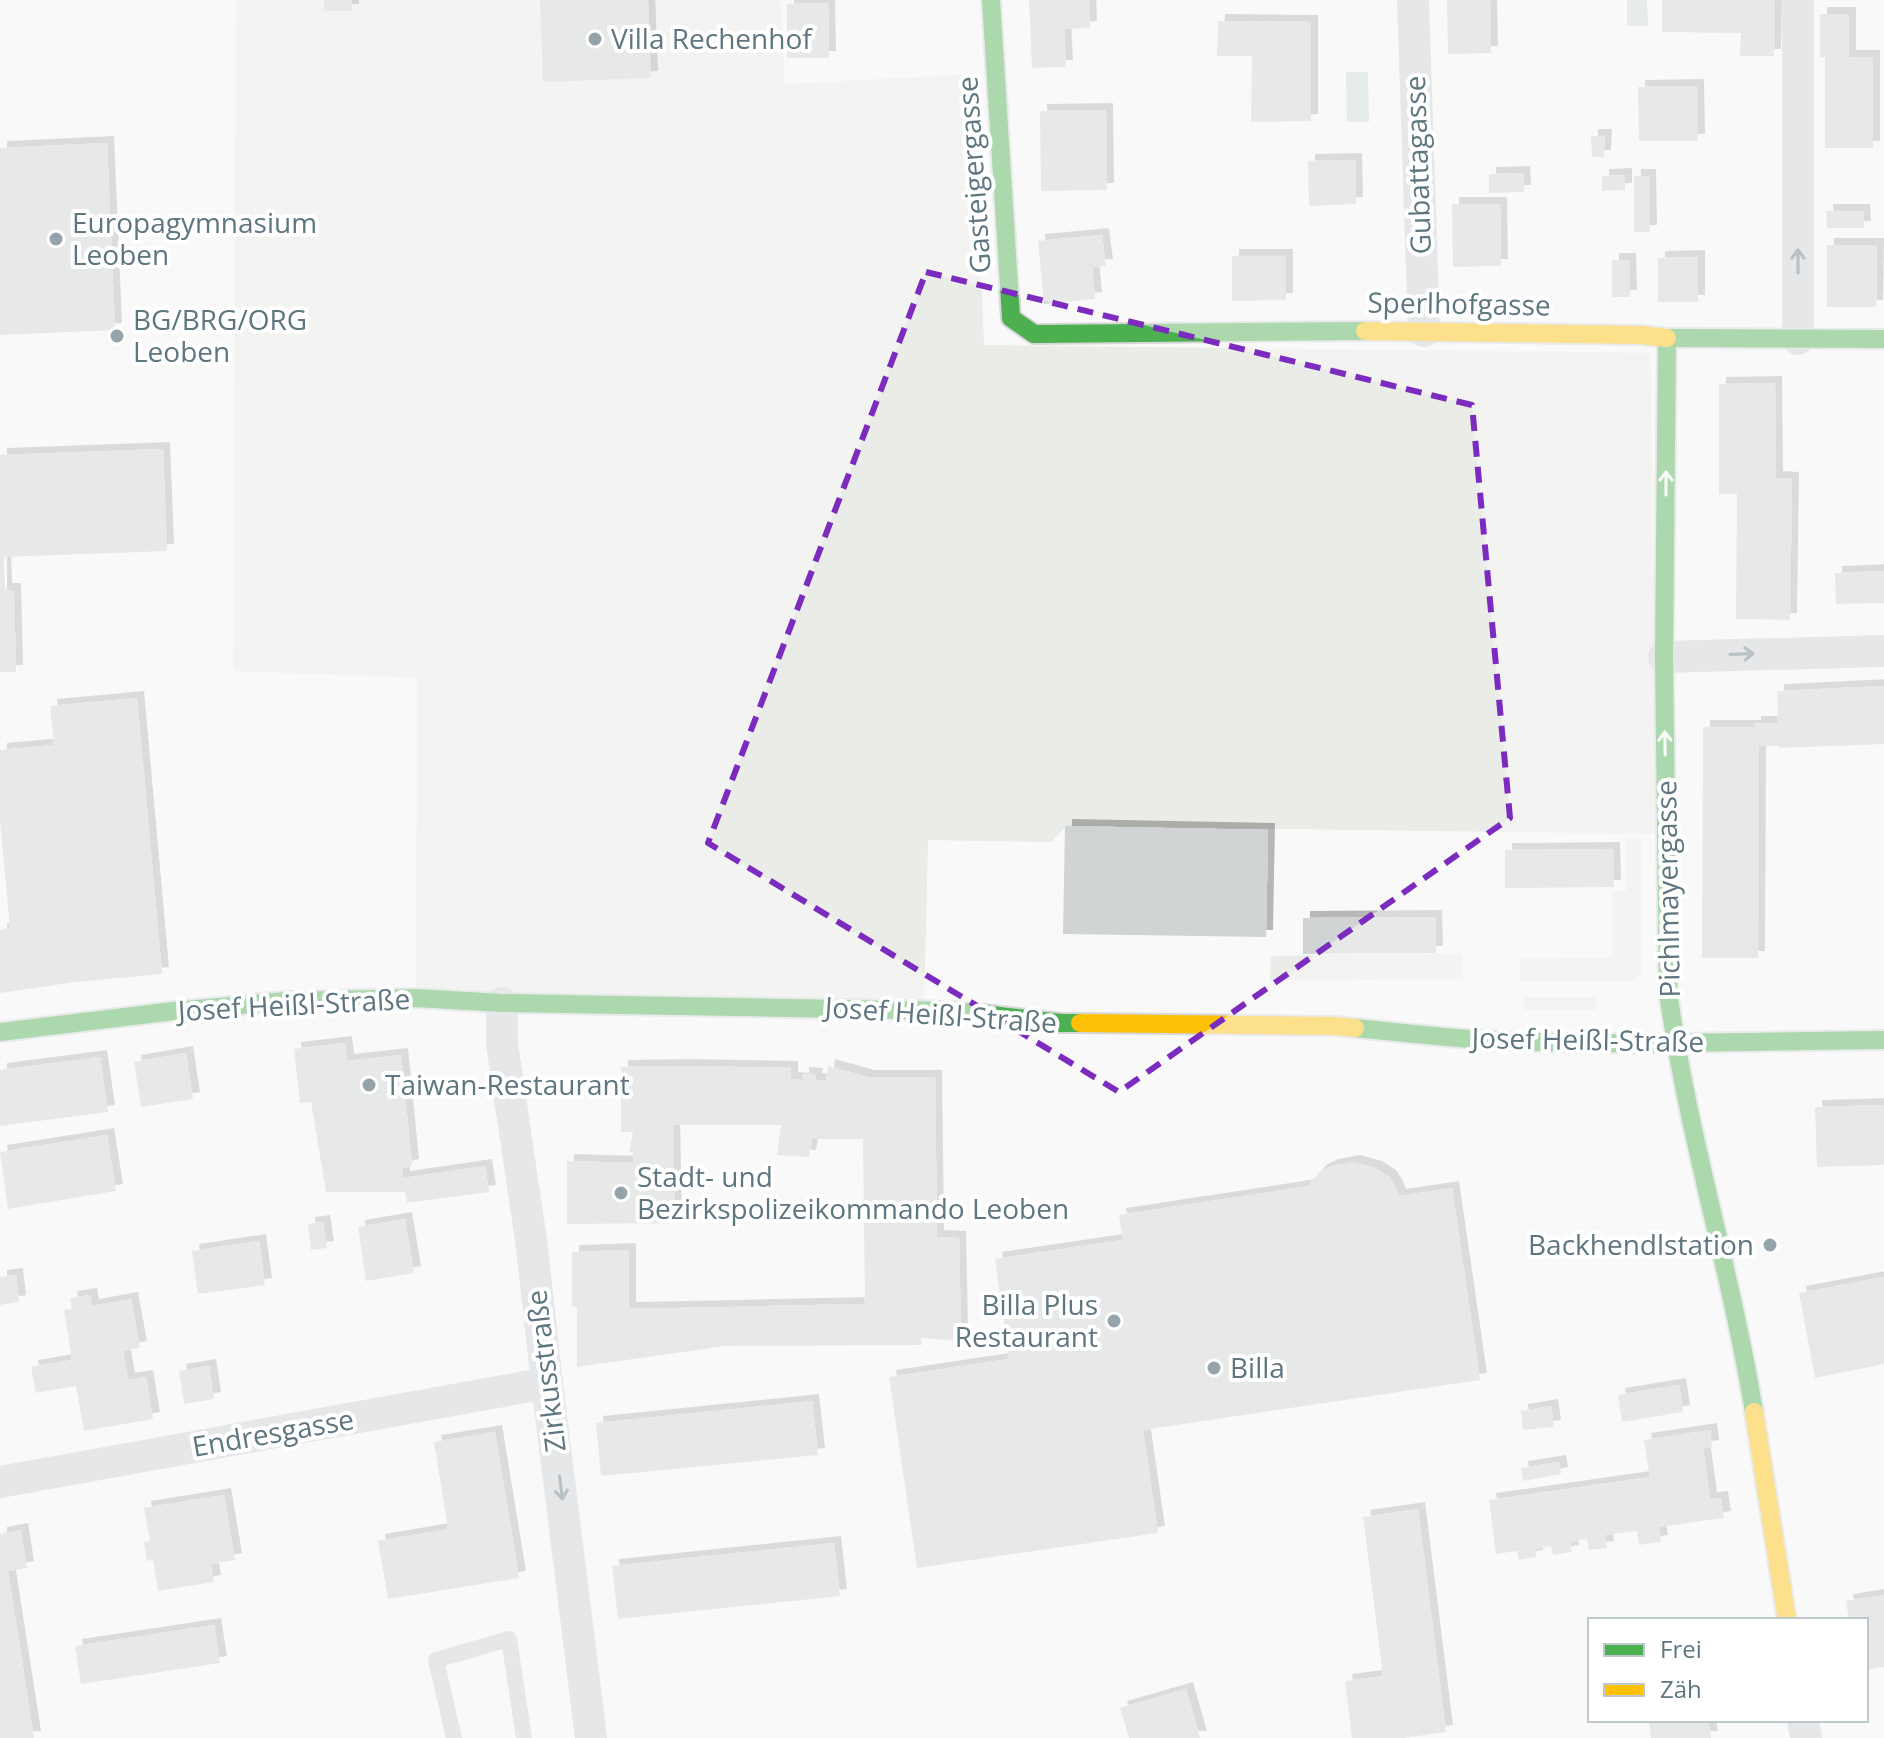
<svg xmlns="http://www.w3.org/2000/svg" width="1884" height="1738" viewBox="0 0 1884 1738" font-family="'Open Sans',sans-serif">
<defs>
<filter id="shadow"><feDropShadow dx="7" dy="-7" stdDeviation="0" flood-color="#0004"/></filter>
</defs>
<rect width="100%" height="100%" fill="#f9f9f9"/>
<g fill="#eaece7">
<path d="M 236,0 L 780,0 L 785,84 L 973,74 L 984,345 L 1651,353 L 1656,834 L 1066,826 L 1051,842 L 928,840 L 924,1011 L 416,998 L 417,678 L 233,671 Z"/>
<path d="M 1626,838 L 1641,838 L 1641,974 L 1631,981 L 1520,981 L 1520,959 L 1612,958 L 1612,891 L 1626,891 Z"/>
<path d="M 1462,953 L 1463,979 L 1270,981 L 1271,956 Z"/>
<path d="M 1524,997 L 1597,997 L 1596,1010 L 1523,1010 Z"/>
</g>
<g fill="#cedada">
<path d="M 1627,0 L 1647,0 L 1648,26 L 1627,26 Z"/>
<path d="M 1346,72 L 1368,72 L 1369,122 L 1347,122 Z"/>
</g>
<g fill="#d1d4d4" filter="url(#shadow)">
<rect x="324" y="0" width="28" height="11"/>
<path d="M 540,0 L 648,0 L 651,78 L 543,82 Z"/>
<path d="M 1029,0 L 1089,0 L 1090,28 L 1064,29 L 1066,67 L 1032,68 Z"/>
<path d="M 1447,0 L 1490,0 L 1491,53 L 1448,54 Z"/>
<path d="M 1662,0 L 1775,0 L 1774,56 L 1740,56 L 1741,33 L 1662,32 Z"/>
<path d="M 828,3 L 829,58 L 787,58 L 787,4 Z"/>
<path d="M 1820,14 L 1849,14 L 1849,57 L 1873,57 L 1873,148 L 1825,148 L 1825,57 L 1820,57 Z"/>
<path d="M 1218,21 L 1311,22 L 1311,121 L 1251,122 L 1252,56 L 1217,56 Z"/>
<path d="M 1697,86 L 1698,141 L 1639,141 L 1638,87 Z"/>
<path d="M 1106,110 L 1107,190 L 1041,191 L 1040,111 Z"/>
<path d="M 1591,136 L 1605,136 L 1604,157 L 1592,157 Z"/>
<path d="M 107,143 L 115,330 L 0,335 L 0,148 Z"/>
<path d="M 1355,160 L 1356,204 L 1309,206 L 1308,161 Z"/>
<path d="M 1523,173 L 1524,192 L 1489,193 L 1489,174 Z"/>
<path d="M 1625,175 L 1625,190 L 1602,191 L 1602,176 Z"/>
<path d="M 1634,176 L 1649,176 L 1650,232 L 1634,232 Z"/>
<path d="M 1452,204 L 1500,204 L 1501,266 L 1453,267 Z"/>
<path d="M 1826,211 L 1863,211 L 1864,228 L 1827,228 Z"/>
<path d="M 1102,235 L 1106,266 L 1092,267 L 1095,299 L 1044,304 L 1038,241 Z"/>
<path d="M 1827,245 L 1877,245 L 1876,307 L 1827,307 Z"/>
<path d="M 1232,256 L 1286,256 L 1286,300 L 1232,301 Z"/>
<path d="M 1698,257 L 1698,302 L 1658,302 L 1658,258 Z"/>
<path d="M 1612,260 L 1629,260 L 1630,297 L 1612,297 Z"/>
<path d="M 1775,383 L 1776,478 L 1792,479 L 1790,620 L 1736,619 L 1737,494 L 1719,494 L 1719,384 Z"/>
<path d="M 163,449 L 167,551 L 4,557 L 5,590 L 14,590 L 16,672 L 0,672 L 0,455 Z"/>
<path d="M 1884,571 L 1884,603 L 1836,604 L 1835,573 Z"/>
<path d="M 1884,686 L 1884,744 L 1779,748 L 1779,746 L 1759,746 L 1758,958 L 1702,958 L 1703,727 L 1754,727 L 1754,723 L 1778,723 L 1777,691 Z"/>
<path d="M 137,698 L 162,974 L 76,982 L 0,993 L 0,930 L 10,928 L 0,821 L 0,750 L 54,745 L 50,706 Z"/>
<path d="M 1065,826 L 1268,830 L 1266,937 L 1063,934 Z"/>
<path d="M 1613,849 L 1614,887 L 1505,888 L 1505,850 Z"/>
<path d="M 1435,917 L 1436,953 L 1303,954 L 1303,918 Z"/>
<path d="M 345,1043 L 347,1061 L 401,1055 L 412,1166 L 403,1168 L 403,1178 L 485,1166 L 489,1192 L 407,1203 L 405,1192 L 326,1192 L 311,1102 L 300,1103 L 294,1049 Z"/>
<path d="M 186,1053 L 193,1099 L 141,1107 L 134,1062 Z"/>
<path d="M 100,1057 L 108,1112 L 0,1126 L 0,1070 Z"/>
<path d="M 682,1066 L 791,1068 L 791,1079 L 802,1080 L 802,1074 L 816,1075 L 815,1080 L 826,1081 L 828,1066 L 867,1077 L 935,1077 L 937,1237 L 959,1238 L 961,1334 L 957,1341 L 921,1338 L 922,1345 L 726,1346 L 577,1367 L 577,1307 L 572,1307 L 572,1252 L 629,1250 L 629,1309 L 865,1304 L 863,1139 L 812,1139 L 809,1157 L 777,1155 L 781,1125 L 673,1125 L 675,1223 L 567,1224 L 567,1161 L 633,1163 L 633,1153 L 629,1152 L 633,1132 L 621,1132 L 621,1067 Z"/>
<path d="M 1884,1105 L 1884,1165 L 1817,1167 L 1815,1107 Z"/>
<path d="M 107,1135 L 116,1191 L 8,1209 L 0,1152 Z"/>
<path d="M 1353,1162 L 1375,1168 L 1389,1177 L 1395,1186 L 1399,1196 L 1452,1188 L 1480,1380 L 1143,1430 L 1158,1533 L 917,1568 L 889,1377 L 1009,1359 L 995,1259 L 1123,1240 L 1119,1215 L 1309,1186 L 1319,1172 L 1331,1166 Z"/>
<path d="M 405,1219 L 414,1273 L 366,1281 L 358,1227 Z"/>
<path d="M 323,1222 L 327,1248 L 311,1250 L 308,1224 Z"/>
<path d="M 259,1241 L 265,1285 L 198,1294 L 192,1251 Z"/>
<path d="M 16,1275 L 19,1302 L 0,1305 L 0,1277 Z"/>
<path d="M 1884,1277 L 1884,1364 L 1815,1378 L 1799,1293 Z"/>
<path d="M 90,1295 L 92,1306 L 131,1299 L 140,1348 L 123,1351 L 128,1380 L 146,1377 L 153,1419 L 84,1431 L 76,1386 L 36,1393 L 31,1367 L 72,1360 L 64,1310 L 72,1309 L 70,1298 Z"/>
<path d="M 209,1366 L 214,1399 L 184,1404 L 179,1371 Z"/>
<path d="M 1679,1385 L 1683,1412 L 1622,1422 L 1618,1395 Z"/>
<path d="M 812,1401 L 818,1455 L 601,1476 L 596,1423 Z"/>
<path d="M 1551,1406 L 1554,1427 L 1523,1430 L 1521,1411 Z"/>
<path d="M 1710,1430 L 1712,1447 L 1703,1448 L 1710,1499 L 1721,1498 L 1724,1518 L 1659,1527 L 1661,1542 L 1639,1545 L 1637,1531 L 1605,1535 L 1607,1548 L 1589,1550 L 1587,1539 L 1570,1542 L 1572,1552 L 1553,1555 L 1551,1546 L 1535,1549 L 1536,1557 L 1519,1560 L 1517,1551 L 1496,1554 L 1489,1500 L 1650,1477 L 1644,1440 Z"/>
<path d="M 495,1432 L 519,1578 L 388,1599 L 378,1541 L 448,1529 L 434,1442 Z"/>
<path d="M 1559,1462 L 1561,1474 L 1523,1481 L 1521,1468 Z"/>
<path d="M 224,1495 L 235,1560 L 211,1564 L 214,1582 L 158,1591 L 153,1560 L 147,1561 L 144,1542 L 150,1541 L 144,1508 Z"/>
<path d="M 1418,1509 L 1446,1732 L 1404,1738 L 1352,1738 L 1345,1681 L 1383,1676 L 1363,1517 Z"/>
<path d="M 21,1530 L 27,1568 L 8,1571 L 34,1738 L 0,1738 L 0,1534 Z"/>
<path d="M 834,1543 L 840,1596 L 618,1619 L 612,1566 Z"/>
<path d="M 1884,1595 L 1884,1667 L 1866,1670 L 1866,1620 L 1849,1620 L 1846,1601 Z"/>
<path d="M 214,1625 L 220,1663 L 81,1684 L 75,1646 Z"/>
<path d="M 1186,1689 L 1200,1738 L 1129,1738 L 1120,1708 Z"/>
<path d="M 1649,1720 L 1708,1720 L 1711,1738 L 1651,1738 Z"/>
</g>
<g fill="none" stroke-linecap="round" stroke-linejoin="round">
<g stroke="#d6d7d8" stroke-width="22">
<g id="fast">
<path d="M 991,0 L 1011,318 L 1034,334 L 1365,331"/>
<path d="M 1667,338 L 1884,339"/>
<path d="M 1667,338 L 1664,657 L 1668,991 C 1687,1133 1731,1270 1754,1412"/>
<path d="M 1355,1028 C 1399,1032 1444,1038 1488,1040 C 1620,1047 1752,1041 1884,1040"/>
<path d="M 0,1032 L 174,1011 L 286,1001 L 416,998 L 502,1003 L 956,1011 L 1061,1023 L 1080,1023"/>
</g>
</g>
<g stroke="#d6d7d8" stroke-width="22">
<g id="slow">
<path d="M 1365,331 L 1641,335 L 1667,338"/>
<path d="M 1080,1023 L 1334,1026 L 1355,1028"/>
<path d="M 1754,1412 L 1787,1620"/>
</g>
</g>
<path stroke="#cfd1d2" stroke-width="16" d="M 454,1738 L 436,1660 L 509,1639 L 524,1738"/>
<g stroke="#cfd1d2" stroke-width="32">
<path d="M 1413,0 L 1424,331"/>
<path d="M 1798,0 L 1798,339"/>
<path d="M 1664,657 L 1884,651"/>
<path d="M 502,1003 L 502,1044 L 531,1240 L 547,1383 L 591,1738"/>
<path d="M 0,1482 L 547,1383"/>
<path d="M 1803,1720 L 1806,1738"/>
</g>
<use href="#fast" stroke="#4caf50" stroke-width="18"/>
<use href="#slow" stroke="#ffc107" stroke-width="18"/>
</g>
<defs><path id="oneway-shaft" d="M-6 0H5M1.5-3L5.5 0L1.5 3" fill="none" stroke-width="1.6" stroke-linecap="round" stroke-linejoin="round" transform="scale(2)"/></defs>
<g stroke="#697f87">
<use href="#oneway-shaft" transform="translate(1798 261) rotate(-90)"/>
<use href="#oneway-shaft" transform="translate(1742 654) rotate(-2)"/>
<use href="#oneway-shaft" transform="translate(561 1488) rotate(83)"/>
</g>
<g stroke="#f6fbf6">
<use href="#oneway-shaft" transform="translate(1666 483) rotate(-90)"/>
<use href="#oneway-shaft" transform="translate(1665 743) rotate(-91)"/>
</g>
<path d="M0 0H1884V1738H0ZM 926,272 L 1472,405 L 1510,818 L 1119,1092 L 708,843 Z" fill="#f9f9f9" fill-opacity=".55" fill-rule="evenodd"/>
<path fill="none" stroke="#7b2cbf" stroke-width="6" stroke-dasharray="16 10" stroke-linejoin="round" d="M 926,272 L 1472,405 L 1510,818 L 1119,1092 L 708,843 Z"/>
<g fill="#94a4aa" stroke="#fff" stroke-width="3">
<circle cx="595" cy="39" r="8"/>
<circle cx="56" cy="239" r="8"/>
<circle cx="117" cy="336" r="8"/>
<circle cx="369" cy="1085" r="8"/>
<circle cx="621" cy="1193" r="8"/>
<circle cx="1770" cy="1245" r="8"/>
<circle cx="1114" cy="1321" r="8"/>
<circle cx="1214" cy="1368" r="8"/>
</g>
<g text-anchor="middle" stroke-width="8" stroke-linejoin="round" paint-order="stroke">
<g font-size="28" fill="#5e767f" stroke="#fff" text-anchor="start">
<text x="611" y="49">Villa Rechenhof</text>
<text x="72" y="233">Europagymnasium<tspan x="72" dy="32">Leoben</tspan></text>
<text x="133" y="330">BG/BRG/ORG<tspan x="133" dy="32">Leoben</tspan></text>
<text x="385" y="1095">Taiwan-Restaurant</text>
<text x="637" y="1187">Stadt- und<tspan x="637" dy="32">Bezirkspolizeikommando Leoben</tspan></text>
<text x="1754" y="1255" text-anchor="end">Backhendlstation</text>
<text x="1098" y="1315" text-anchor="end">Billa Plus<tspan x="1098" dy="32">Restaurant</tspan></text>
<text x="1230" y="1378">Billa</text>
</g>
<g font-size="28" fill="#5e767f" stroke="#fff">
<text transform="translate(1418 165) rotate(-92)" y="10">Gubattagasse</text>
<text transform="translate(974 175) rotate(-94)" y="10">Gasteigergasse</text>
<text transform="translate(1459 304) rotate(1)" y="10">Sperlhofgasse</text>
<text transform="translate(1668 889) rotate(-91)" y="10">Pichlmayergasse</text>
<text transform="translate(294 1005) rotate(-3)" y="10">Josef Heißl-Straße</text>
<text transform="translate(941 1015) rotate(4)" y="10">Josef Heißl-Straße</text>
<text transform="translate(1588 1040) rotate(1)" y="10">Josef Heißl-Straße</text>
<text transform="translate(546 1371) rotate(-97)" y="10">Zirkusstraße</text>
<text transform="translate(273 1433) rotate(-10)" y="10">Endresgasse</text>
</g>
</g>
<rect x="1588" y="1618" width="280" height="104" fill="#ffffff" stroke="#bfc8cc" stroke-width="2"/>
<rect x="1604" y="1644" width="40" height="12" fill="#4caf50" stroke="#bfc8cc" stroke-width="2"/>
<text x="1660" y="1658" font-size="24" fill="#5e767f">Frei</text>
<rect x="1604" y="1684" width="40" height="12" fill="#ffc107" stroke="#bfc8cc" stroke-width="2"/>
<text x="1660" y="1698" font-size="24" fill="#5e767f">Zäh</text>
</svg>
